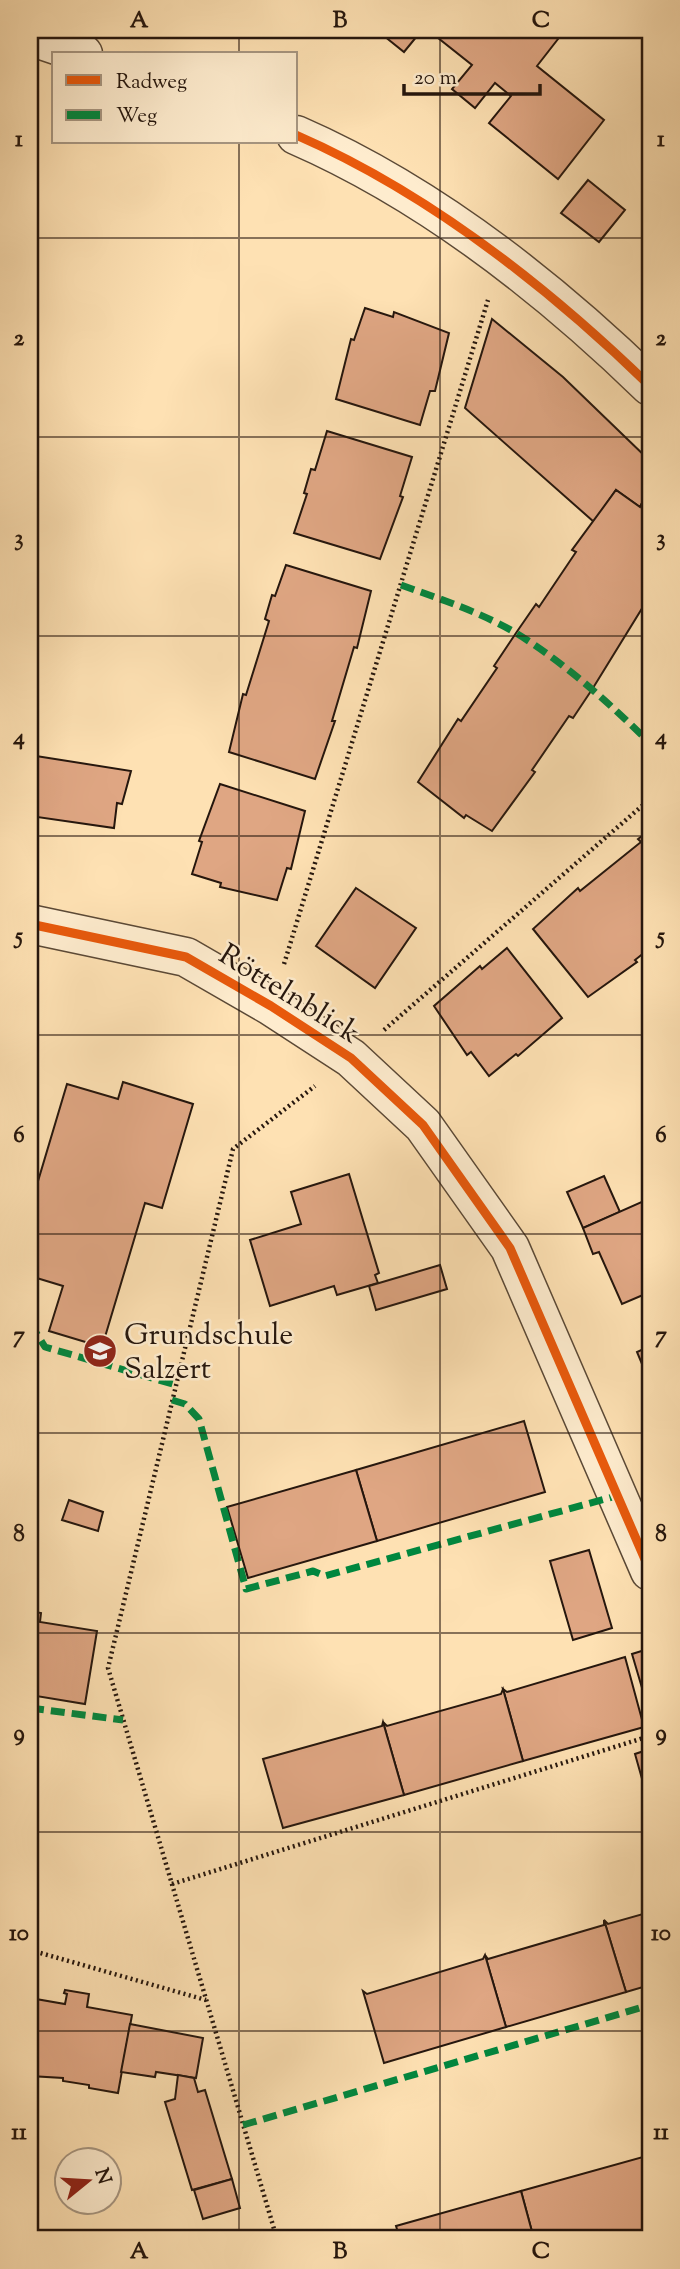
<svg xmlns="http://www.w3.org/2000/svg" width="680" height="2269" viewBox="0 0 680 2269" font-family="'Sorts Mill Goudy',serif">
<rect width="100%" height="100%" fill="#fee1b3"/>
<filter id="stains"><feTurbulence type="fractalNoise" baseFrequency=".00286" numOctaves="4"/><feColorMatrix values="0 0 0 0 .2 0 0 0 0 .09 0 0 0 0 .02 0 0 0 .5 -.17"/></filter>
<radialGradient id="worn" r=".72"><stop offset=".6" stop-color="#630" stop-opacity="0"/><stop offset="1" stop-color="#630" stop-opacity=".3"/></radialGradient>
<g fill="#dfa683" stroke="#25160d" stroke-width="2">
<path d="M 381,30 L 422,30 L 404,52 L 379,32 Z"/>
<path d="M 428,30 L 565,30 L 537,66 L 604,120 L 558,179 L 489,123 L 511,96 L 495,83 L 475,108 L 452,89 L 472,65 Z"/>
<path d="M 588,180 L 625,210 L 599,242 L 561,213 Z"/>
<path d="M 365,308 L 393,317 L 394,312 L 449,333 L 435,391 L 430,391 L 420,425 L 336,399 L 351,339 L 354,340 Z"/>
<path d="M 492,319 L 563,377 L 650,461 L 650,509 L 642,503 L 640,507 L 616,490 L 594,522 L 465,408 Z"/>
<path d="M 327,431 L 412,457 L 400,496 L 403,497 L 380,559 L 294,533 L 307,494 L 304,493 L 311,469 L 315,470 Z"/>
<path d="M 616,490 L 640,507 L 642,503 L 650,509 L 650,603 L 646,602 L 593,688 L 573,718 L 569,716 L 532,770 L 535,772 L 492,831 L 466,815 L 464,818 L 418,782 L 458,719 L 461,721 L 497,668 L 494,666 L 516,633 L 536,604 L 539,607 L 576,552 L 572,550 Z"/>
<path d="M 286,565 L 371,591 L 357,648 L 354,647 L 332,721 L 335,721 L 315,779 L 229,752 L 243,694 L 246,695 L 269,621 L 265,619 L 272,595 L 275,596 Z"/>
<path d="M 36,756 L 131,771 L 122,804 L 117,803 L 114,828 L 30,816 Z"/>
<path d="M 220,784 L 305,811 L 291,869 L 287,868 L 277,900 L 220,887 L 221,883 L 192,874 L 202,842 L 199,841 Z"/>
<path d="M 650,830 L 650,948 L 635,960 L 637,962 L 588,997 L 533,929 L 578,888 L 580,891 L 641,842 L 638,839 Z"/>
<path d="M 356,888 L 416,928 L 375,988 L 316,946 Z"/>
<path d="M 507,948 L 562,1018 L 518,1056 L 516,1054 L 489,1076 L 471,1052 L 467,1055 L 434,1006 L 480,966 L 482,969 Z"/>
<path d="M 123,1082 L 193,1104 L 162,1208 L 145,1203 L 102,1347 L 49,1331 L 63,1286 L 30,1276 L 30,1208 L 67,1084 L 118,1099 Z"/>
<path d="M 349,1174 L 379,1273 L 375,1275 L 378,1283 L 337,1295 L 334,1286 L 270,1306 L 250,1240 L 301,1224 L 291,1192 Z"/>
<path d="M 604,1176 L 620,1212 L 583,1228 L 567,1192 Z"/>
<path d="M 646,1200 L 650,1211 L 650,1292 L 622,1304 L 599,1252 L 593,1254 L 583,1228 Z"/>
<path d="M 440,1265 L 447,1289 L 376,1310 L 369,1286 Z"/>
<path d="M 650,1346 L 650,1383 L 637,1352 Z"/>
<path d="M 524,1421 L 545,1492 L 377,1541 L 356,1470 Z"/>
<path d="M 356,1470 L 377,1541 L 248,1578 L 227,1507 Z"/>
<path d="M 69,1500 L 103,1512 L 98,1531 L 62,1520 Z"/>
<path d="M 589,1550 L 612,1628 L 573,1640 L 550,1561 Z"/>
<path d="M 30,1611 L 41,1613 L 40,1622 L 97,1631 L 85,1704 L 30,1695 Z"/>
<path d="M 648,1649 L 650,1655 L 650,1715 L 632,1654 Z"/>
<path d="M 625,1657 L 644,1727 L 523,1761 L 503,1689 L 507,1692 Z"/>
<path d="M 503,1689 L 523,1761 L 404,1795 L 383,1722 L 387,1726 L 501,1694 Z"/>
<path d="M 383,1722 L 404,1795 L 283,1828 L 263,1759 L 382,1726 Z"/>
<path d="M 650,1749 L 650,1807 L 635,1754 Z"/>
<path d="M 650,1912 L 650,1985 L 626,1992 L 604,1920 L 608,1924 Z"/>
<path d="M 604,1920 L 626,1992 L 506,2027 L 485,1955 L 488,1959 L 604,1925 Z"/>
<path d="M 485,1955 L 506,2027 L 384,2063 L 363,1991 L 367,1994 L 483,1959 Z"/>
<path d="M 65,1990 L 89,1994 L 87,2007 L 132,2015 L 118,2093 L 89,2088 L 89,2085 L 63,2081 L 63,2078 L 30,2076 L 30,1998 L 65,2004 L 67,1994 L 64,1993 Z"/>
<path d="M 130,2024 L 203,2038 L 196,2078 L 156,2072 L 155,2077 L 121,2072 Z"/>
<path d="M 178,2075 L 194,2078 L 198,2092 L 205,2090 L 232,2179 L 192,2190 L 165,2102 L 175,2099 Z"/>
<path d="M 650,2155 L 650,2232 L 624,2239 L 534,2239 L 521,2191 Z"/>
<path d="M 232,2179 L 240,2208 L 203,2219 L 194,2190 Z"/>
<path d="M 521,2191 L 534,2239 L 400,2239 L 396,2226 Z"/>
</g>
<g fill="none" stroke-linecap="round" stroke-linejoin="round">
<g stroke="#5b4936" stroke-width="41">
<g id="minor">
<path d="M 30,36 L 83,54"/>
<path d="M 296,135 C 429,193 547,286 650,386"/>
<path d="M 30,924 L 186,957 L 271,1006 L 351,1058 L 423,1125 L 510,1248 L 650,1571"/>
</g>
</g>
<g stroke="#25160d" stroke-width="4.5" stroke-dasharray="2 3.5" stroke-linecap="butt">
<path d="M 284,964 L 488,300"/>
<path d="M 384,1030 L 650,799"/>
<path d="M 172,1884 L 650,1736"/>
<path d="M 30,1950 L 206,2000"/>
<path d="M 277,2239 L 108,1668 L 233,1149 L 315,1086"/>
</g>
<use href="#minor" stroke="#feecce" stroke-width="38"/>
<g stroke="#00873e" stroke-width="7" stroke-dasharray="14 7" stroke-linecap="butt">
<path d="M 401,585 C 440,599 480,612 516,633 C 566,664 608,702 650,743"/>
<path d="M 30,1323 L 45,1347 L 176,1385"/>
<path d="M 172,1400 L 185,1404 L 199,1419 L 246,1589 L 313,1571 L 325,1576 L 616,1496"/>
<path d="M 30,1708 L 123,1720"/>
<path d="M 243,2125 L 650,2005"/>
</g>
<g stroke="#feecce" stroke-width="13">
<g id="cycleway">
<path d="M 296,135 C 429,193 547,286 650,386"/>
<path d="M 30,924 L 186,957 L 271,1006 L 351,1058 L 423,1125 L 510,1248 L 650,1571"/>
</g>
</g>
<use href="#cycleway" stroke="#e8590c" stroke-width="9"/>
</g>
<path fill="none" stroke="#25160d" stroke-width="2" stroke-opacity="0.55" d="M 239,30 L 239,54M 440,30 L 440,2239M 239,142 L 239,2239M 30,238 L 650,238M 30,437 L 650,437M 30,636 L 650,636M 30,836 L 650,836M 30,1035 L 650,1035M 30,1234 L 650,1234M 30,1433 L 650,1433M 30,1633 L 650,1633M 30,1832 L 650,1832M 30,2031 L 650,2031"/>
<defs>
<g id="school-disc" transform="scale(1.75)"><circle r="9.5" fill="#8f2418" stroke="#feecce"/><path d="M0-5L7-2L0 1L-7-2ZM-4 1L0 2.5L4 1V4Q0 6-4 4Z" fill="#fff"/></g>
</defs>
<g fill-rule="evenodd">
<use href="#school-disc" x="100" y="1351"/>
</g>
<g text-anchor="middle" stroke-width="5" stroke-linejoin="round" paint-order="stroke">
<g font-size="30" fill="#25160d" stroke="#feecce">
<text transform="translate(290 993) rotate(32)" y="10">Röttelnblick</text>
</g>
<g font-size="30" fill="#25160d" stroke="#feecce" text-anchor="start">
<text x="124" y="1344">Grundschule<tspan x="124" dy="34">Salzert</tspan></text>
</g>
</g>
<rect width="680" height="2269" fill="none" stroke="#fee1b3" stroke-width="77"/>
<rect x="52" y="52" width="245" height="91" fill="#feecce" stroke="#a79681" stroke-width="2"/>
<rect x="66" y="75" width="35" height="10" fill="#e8590c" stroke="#a79681" stroke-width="2"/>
<text x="116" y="88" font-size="21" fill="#25160d">Radweg</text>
<rect x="66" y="110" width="35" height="10" fill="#00873e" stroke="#a79681" stroke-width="2"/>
<text x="116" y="122" font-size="21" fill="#25160d">Weg</text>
<g transform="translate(88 2181) rotate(72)"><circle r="33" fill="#feecce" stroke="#a79681" stroke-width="2"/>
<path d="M0-5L12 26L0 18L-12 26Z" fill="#8f2418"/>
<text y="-10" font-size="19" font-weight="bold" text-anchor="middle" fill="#25160d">N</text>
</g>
<path d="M404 84v10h136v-10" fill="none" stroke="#25160d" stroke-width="3.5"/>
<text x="414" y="84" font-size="21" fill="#25160d" stroke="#feecce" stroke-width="5" paint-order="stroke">20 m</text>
<rect x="38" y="38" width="604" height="2192" fill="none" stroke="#25160d" stroke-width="2.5"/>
<g font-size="23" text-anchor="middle" font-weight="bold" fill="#25160d">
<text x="139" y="27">A</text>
<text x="340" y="27">B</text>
<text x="541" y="27">C</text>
<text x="19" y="146">1</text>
<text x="661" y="146">1</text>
<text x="19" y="345">2</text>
<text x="661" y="345">2</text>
<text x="19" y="545">3</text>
<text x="661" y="545">3</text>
<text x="19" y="744">4</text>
<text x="661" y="744">4</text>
<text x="19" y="943">5</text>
<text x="661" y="943">5</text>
<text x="19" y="1142">6</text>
<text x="661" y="1142">6</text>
<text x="19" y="1342">7</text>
<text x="661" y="1342">7</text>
<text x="19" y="1541">8</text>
<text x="661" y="1541">8</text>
<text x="19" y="1740">9</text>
<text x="661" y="1740">9</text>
<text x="19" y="1940">10</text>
<text x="661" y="1940">10</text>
<text x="19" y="2139">11</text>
<text x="661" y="2139">11</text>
<text x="139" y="2258">A</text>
<text x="340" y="2258">B</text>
<text x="541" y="2258">C</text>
</g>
<rect width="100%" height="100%" filter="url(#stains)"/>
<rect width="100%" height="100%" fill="url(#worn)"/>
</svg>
